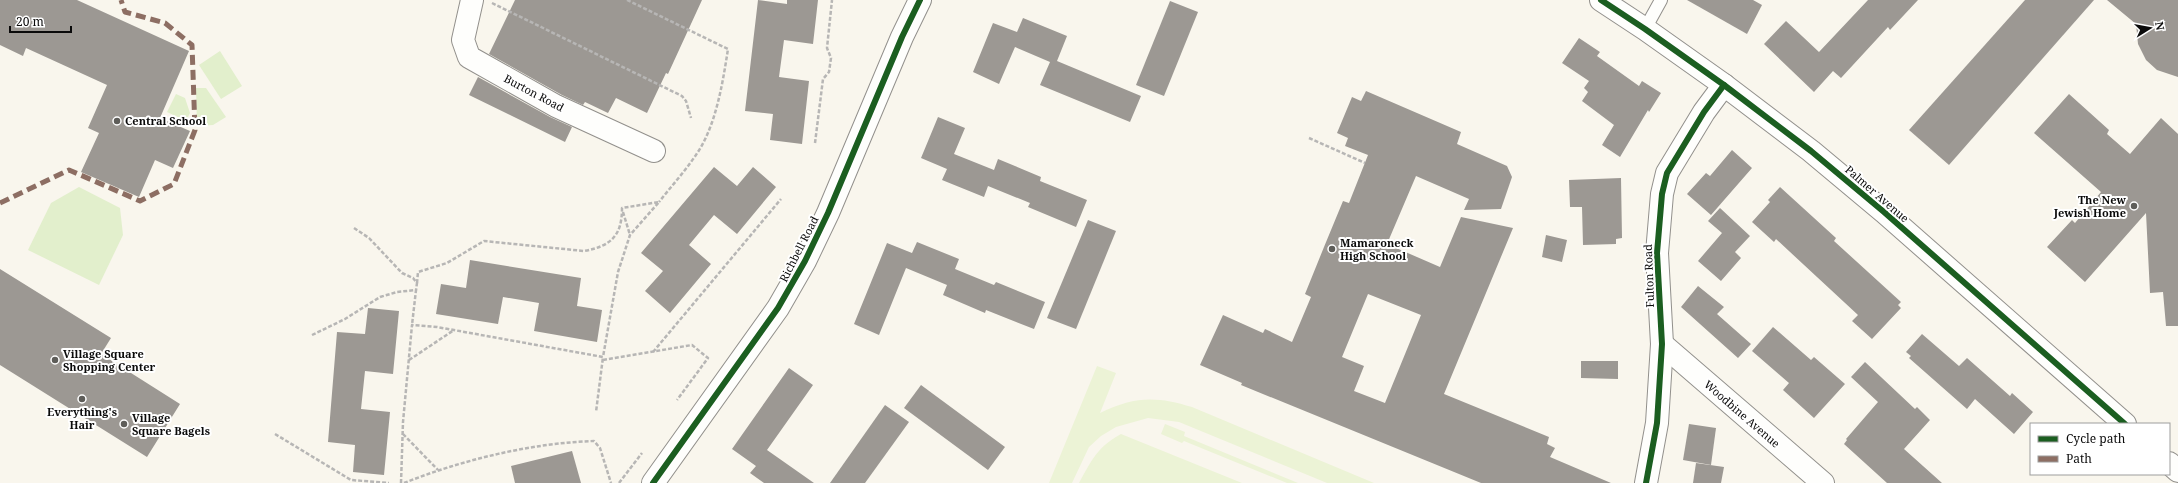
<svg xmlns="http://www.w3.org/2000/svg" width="2178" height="483" viewBox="0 0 2178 483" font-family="'Noto Serif',serif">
<rect width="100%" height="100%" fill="#f9f6ed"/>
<g fill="#e2efcc">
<path d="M 220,51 L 242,86 L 221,99 L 199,65 Z"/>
<path d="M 196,88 L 206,88 L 226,117 L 213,125 L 197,126 Z"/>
<path d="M 176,94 L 185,98 L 190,113 L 186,121 L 167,112 Z"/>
<path d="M 79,187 L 120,208 L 123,235 L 99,285 L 28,250 L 51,203 Z"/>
</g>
<g fill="#ecf3d6">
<path d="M 1097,366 L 1116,373 L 1100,413 C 1134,396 1157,396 1192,407 L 1374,483 L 1327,483 L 1179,422 L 1148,418 L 1116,427 L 1101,436 L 1089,447 L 1072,483 L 1049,483 Z"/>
<path d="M 1165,424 L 1185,432 L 1184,436 L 1298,483 L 1287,483 L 1184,441 L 1182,443 L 1161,434 Z"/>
<path d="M 1121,434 L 1242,483 L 1079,483 C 1092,460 1097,447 1121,434 Z"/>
</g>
<g fill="#9c9893" fill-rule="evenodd">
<path d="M 0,0 L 77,0 L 189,51 L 160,118 L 190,131 L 173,168 L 155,160 L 139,197 L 81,172 L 99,133 L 88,128 L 107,85 L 26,48 L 23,56 L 0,45 Z"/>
<path d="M 515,0 L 702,0 L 668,74 L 666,73 L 647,113 L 616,98 L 608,113 L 585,102 L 583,105 L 562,95 L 489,54 Z"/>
<path d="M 758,0 L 787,4 L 787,0 L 818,0 L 813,44 L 784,40 L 779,77 L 809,81 L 802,144 L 770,140 L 773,114 L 745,111 Z"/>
<path d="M 1687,0 L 1753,0 L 1762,5 L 1747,34 Z"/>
<path d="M 1868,0 L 1918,0 L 1890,30 L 1888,27 L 1841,78 L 1833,71 L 1814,92 L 1764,44 L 1786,21 L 1819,52 Z"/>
<path d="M 2025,0 L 2094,0 L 1949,165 L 1909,130 Z"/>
<path d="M 2107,0 L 2178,0 L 2178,77 L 2157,70 L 2146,60 L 2138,44 L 2136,24 Z"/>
<path d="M 1170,1 L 1198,12 L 1164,96 L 1136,85 Z"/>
<path d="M 1023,18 L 1067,36 L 1057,61 L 1141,96 L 1130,122 L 1040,85 L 1050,62 L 1015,47 L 999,84 L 973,72 L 993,23 L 1017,32 Z"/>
<path d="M 1579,38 L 1600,52 L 1597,56 L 1639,86 L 1642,81 L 1661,93 L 1649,112 L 1648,110 L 1620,157 L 1602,145 L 1614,125 L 1582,101 L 1588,92 L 1584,88 L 1589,81 L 1562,63 Z"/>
<path d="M 478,77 L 550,117 L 572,127 L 565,142 L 469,95 Z"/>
<path d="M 1366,91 L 1461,132 L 1457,144 L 1507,166 L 1512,177 L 1501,209 L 1464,210 L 1469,199 L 1416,176 L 1387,244 L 1440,267 L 1461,217 L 1513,228 L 1444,394 L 1549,437 L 1547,444 L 1555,448 L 1550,457 L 1611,483 L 1481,483 L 1241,385 L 1242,383 L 1200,365 L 1223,315 L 1263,333 L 1265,329 L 1292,342 L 1311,297 L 1305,294 L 1324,247 L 1343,201 L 1349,203 L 1368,155 L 1345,146 L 1348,138 L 1337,133 L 1352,97 L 1361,101 ZM 1368,294 L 1421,315 L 1385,403 L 1354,391 L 1364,366 L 1342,357 Z"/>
<path d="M 2069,94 L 2109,130 L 2107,134 L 2130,154 L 2161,118 L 2178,134 L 2178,326 L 2166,326 L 2163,292 L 2150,293 L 2146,213 L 2085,282 L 2047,247 L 2072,220 L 2075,223 L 2101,192 L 2034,133 Z"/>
<path d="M 938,117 L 965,128 L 954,154 L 994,170 L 998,159 L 1041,177 L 1040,181 L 1087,200 L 1076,227 L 1028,207 L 1030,203 L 988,186 L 984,197 L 942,180 L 947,169 L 921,158 Z"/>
<path d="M 1732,150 L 1752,168 L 1711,215 L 1687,194 L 1706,173 L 1710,176 Z"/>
<path d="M 714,167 L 737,186 L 753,167 L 776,187 L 737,234 L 714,215 L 689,245 L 711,264 L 670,313 L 645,291 L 663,271 L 641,253 Z"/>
<path d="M 1621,178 L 1622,238 L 1616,239 L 1616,244 L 1583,245 L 1582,207 L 1570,207 L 1569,180 Z"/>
<path d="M 1780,187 L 1836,238 L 1834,241 L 1901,302 L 1898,305 L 1901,308 L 1872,339 L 1852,321 L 1858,315 L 1776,239 L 1774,242 L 1752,222 L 1770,202 L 1768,200 Z"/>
<path d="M 1720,208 L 1750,236 L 1735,252 L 1741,258 L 1721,281 L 1698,261 L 1722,233 L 1708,221 Z"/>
<path d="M 1088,220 L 1116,231 L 1076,329 L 1047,318 Z"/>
<path d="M 1546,235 L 1567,240 L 1562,262 L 1542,257 Z"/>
<path d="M 917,242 L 959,259 L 955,269 L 994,285 L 996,282 L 1045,302 L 1034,329 L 986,310 L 985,313 L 943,295 L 947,285 L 906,268 L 879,335 L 854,324 L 887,243 L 912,253 Z"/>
<path d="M 470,260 L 581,278 L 577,306 L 602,310 L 597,342 L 534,331 L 539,303 L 503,297 L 498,324 L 436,314 L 441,284 L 466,288 Z"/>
<path d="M 0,269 L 111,338 L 101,354 L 180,404 L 147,457 L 0,365 Z"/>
<path d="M 1698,286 L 1724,307 L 1717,314 L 1751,344 L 1738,358 L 1681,307 Z"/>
<path d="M 368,308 L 399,311 L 393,374 L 365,371 L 361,409 L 390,412 L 384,475 L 353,472 L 355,445 L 328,442 L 337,332 L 365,334 Z"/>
<path d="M 1773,327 L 1811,360 L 1814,357 L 1845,384 L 1814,418 L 1783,390 L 1789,383 L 1752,351 Z"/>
<path d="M 1922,334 L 1959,366 L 1967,358 L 2010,396 L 2012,393 L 2033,412 L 2014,434 L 1975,399 L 1967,409 L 1909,358 L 1911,356 L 1906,352 Z"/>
<path d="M 1581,361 L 1618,361 L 1618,379 L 1581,378 Z"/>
<path d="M 1865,362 L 1915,409 L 1917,407 L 1930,420 L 1904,449 L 1942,483 L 1887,483 L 1844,444 L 1847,440 L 1846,439 L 1878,402 L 1851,377 Z"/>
<path d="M 789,368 L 813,385 L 767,450 L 814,483 L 764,483 L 750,473 L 756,466 L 732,449 Z"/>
<path d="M 921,385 L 1005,447 L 988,470 L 904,408 Z"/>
<path d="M 885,405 L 909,422 L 865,483 L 830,483 Z"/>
<path d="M 1689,424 L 1716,428 L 1711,465 L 1683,460 Z"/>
<path d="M 572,451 L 581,483 L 515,483 L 511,466 Z"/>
<path d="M 1696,463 L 1724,467 L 1721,483 L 1693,483 Z"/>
</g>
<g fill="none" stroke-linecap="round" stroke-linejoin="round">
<g stroke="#92908c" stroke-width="14">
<path id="service" d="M 1645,29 L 1661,0"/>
</g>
<g stroke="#92908c" stroke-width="24">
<g id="minor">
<path d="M 472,0 L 463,40 L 469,57 L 556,106 L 654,151"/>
<path d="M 1662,344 L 1823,483"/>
<path d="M 1646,483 L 1657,423 L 1662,344 L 1657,253 L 1662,194 L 1667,173 L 1704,112 L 1724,85"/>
</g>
</g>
<g stroke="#92908c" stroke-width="24">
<g id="tertiary">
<path d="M 1601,0 L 1645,29 L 1724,85 L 1811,151 L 1884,212 L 2125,424"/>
<path d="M 2169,463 L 2178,471"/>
<path d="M 653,483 L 778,308 L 805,261 L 828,213 L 902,37 L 920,0"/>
</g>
</g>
<g stroke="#b7b6b5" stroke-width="2.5" stroke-dasharray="4 2" stroke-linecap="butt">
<path d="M 627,0 L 728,49 C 723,81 717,119 701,147 C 689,167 673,184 659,202"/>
<path d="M 492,3 L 682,96 L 686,101 L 691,118"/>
<path d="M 1309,138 L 1365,163"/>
<path d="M 815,143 L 823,79 L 829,72 L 831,58 L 827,48 L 832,0"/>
<path d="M 623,212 L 630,235"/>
<path d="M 354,228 L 369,238 L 402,273 L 413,278 L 417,283 L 416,290"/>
<path d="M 417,283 L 418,272 L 447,263 L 484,241 L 584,251 C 611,246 622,236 622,208 L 659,202 L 630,235 L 618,272 L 603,357"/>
<path d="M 312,335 L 345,319 L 380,297 L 397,292 L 416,290 L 412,325"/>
<path d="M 653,352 L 781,199"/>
<path d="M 409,360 L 454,330"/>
<path d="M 603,360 L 692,345 L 708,358 L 677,400"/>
<path d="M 275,434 L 351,480 L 389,483"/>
<path d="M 403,434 L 438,470"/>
<path d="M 401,483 L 403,422 L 412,325 L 437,327 L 603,357 L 596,412"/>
<path d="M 404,483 C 462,460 531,443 594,441 L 600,448 L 611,483"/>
<path d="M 619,483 L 642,453"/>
</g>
<use href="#service" stroke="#fefefc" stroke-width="12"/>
<use href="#minor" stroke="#fefefc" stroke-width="22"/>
<use href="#tertiary" stroke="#fefefc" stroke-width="22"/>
<path stroke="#8d6e63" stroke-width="5" stroke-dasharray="10 5" stroke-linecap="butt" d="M 0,203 L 69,170 L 140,201 L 174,184 L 195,130 L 192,45 L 165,23 L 125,12 L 121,0"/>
<g stroke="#fff" stroke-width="8">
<g id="cycleway">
<path d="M 1601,0 L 1645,29 L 1724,85 L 1811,151 L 1884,212 L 2125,424"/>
<path d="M 653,483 L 778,308 L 805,261 L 828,213 L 902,37 L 920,0"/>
<path d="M 1646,483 L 1657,423 L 1662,344 L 1657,253 L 1662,194 L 1667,173 L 1704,112 L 1724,85"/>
</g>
</g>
<use href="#cycleway" stroke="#1b5e20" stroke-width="6"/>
</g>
<g fill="#5e5d59" stroke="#fff" stroke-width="1.5">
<circle cx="117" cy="121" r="4"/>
<circle cx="2134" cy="206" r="4"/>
<circle cx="1332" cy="249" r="4"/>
<circle cx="55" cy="360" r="4"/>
<circle cx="82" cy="399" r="4"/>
<circle cx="124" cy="424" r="4"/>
</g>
<g text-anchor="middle" stroke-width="4" stroke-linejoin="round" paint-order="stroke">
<g font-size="11" fill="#0a0a0a" stroke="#fff">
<text transform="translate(534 93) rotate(28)" y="4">Burton Road</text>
<text transform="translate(1877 194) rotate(41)" y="4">Palmer Avenue</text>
<text transform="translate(799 249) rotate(-63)" y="4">Richbell Road</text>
<text transform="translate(1649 276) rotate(-92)" y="4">Fulton Road</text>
<text transform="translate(1742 414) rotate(41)" y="4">Woodbine Avenue</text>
</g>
<g font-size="11" font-weight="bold" fill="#0a0a0a" stroke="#fff" text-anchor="start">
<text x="125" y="125">Central School</text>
<text x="2126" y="204" text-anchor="end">The New<tspan x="2126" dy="13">Jewish Home</tspan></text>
<text x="1340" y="247">Mamaroneck<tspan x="1340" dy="13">High School</tspan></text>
<text x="63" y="358">Village Square<tspan x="63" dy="13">Shopping Center</tspan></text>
<text x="82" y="416" text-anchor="middle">Everything's<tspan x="82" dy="13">Hair</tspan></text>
<text x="132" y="422">Village<tspan x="132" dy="13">Square Bagels</tspan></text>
</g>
</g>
<rect x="2030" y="423" width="140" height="52" fill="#ffffff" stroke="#9d9d9d"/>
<rect x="2038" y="436" width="20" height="6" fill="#1b5e20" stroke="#9d9d9d"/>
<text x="2066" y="443" font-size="12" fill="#0a0a0a">Cycle path</text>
<rect x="2038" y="456" width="20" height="6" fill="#8d6e63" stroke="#9d9d9d"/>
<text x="2066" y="463" font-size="12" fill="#0a0a0a">Path</text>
<g transform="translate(2150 28) rotate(79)" stroke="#ffffff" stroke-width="3" paint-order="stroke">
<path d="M0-3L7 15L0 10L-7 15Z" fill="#0a0a0a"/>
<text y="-6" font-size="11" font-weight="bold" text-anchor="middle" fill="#0a0a0a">N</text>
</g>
<path d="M10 26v6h61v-6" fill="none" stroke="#0a0a0a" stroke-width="2"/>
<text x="16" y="26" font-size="12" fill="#0a0a0a" stroke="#ffffff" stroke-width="3" paint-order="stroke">20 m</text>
</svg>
